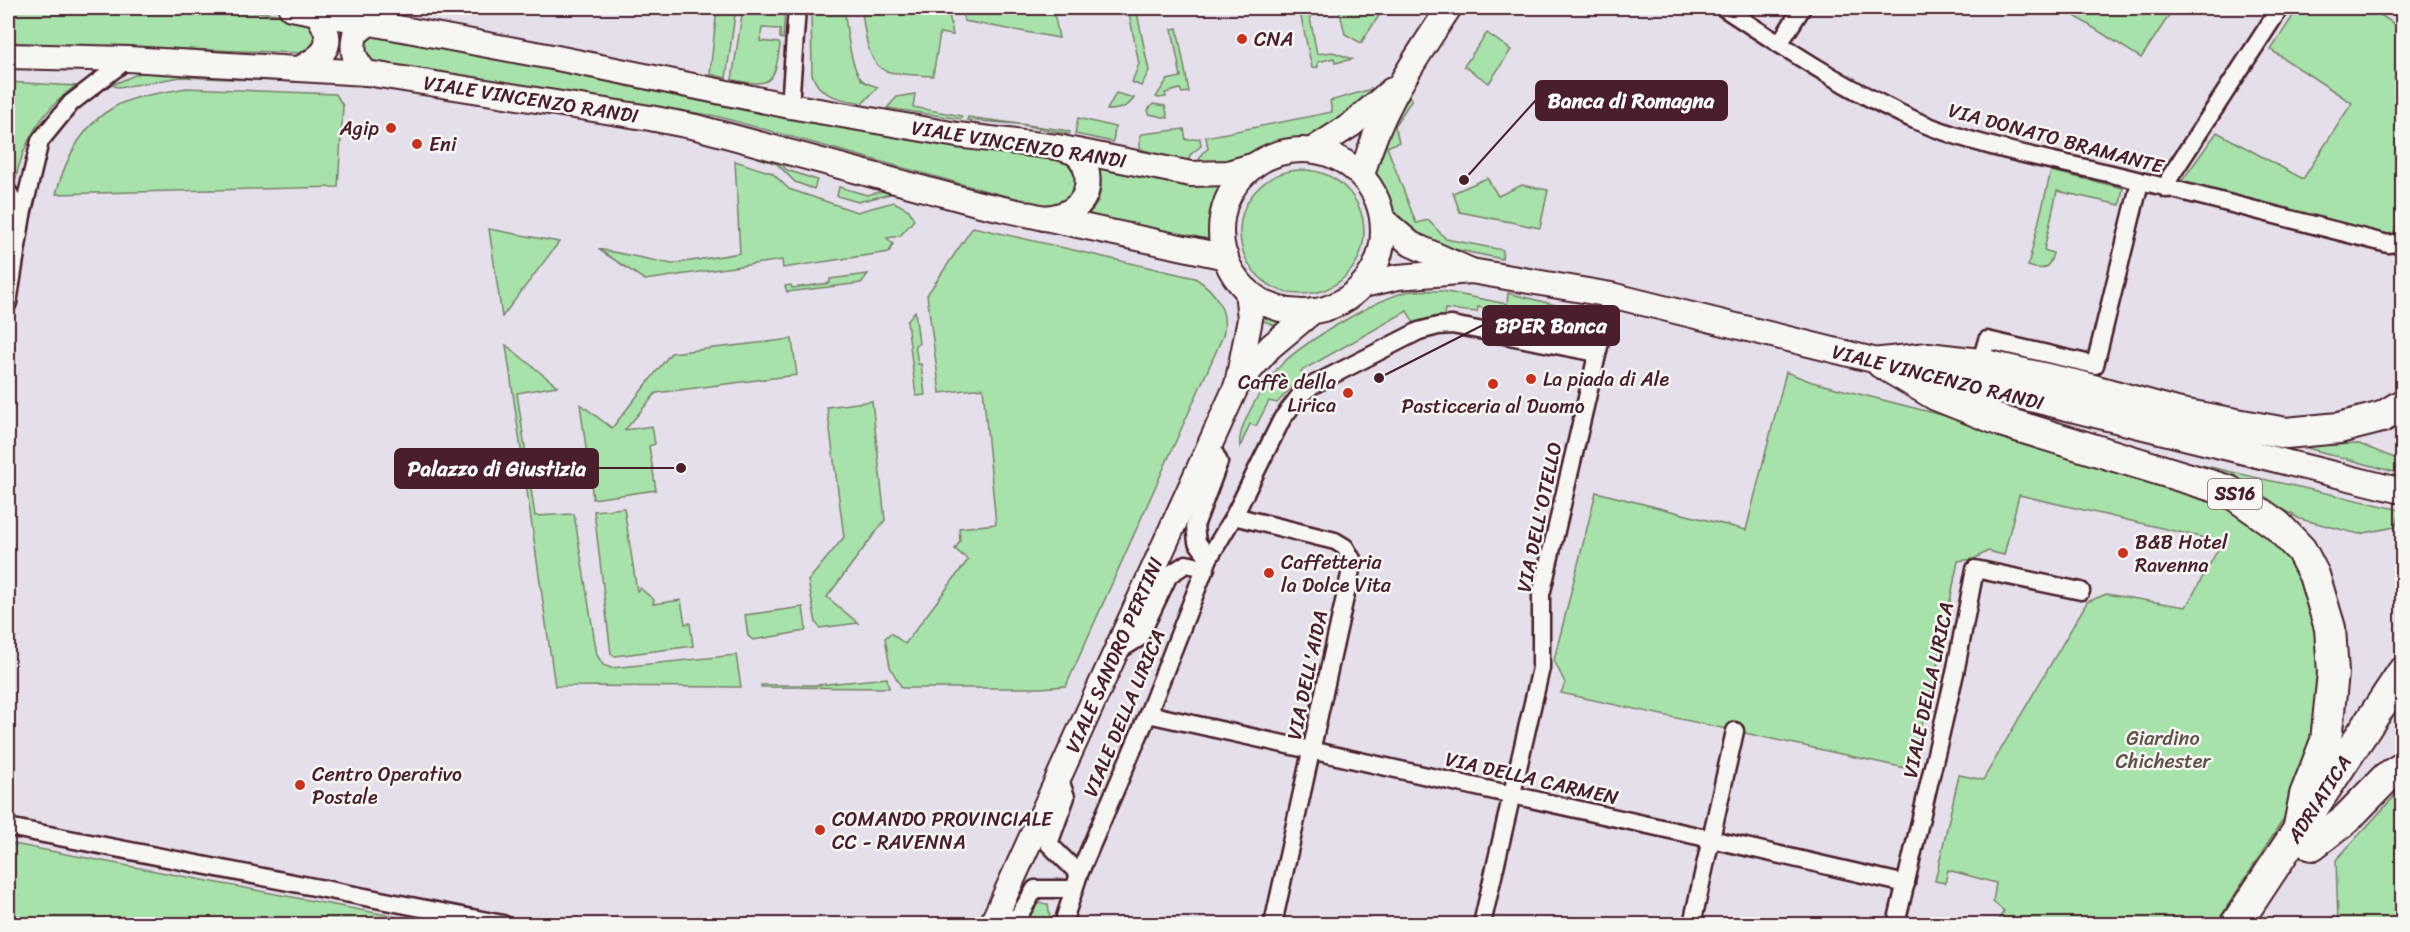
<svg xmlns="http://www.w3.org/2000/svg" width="2410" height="932" viewBox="0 0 2410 932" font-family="Sriracha,sans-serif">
<rect width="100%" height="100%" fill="#e4dfea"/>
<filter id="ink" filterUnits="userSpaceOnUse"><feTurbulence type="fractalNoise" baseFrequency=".0167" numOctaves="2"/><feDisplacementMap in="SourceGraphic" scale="12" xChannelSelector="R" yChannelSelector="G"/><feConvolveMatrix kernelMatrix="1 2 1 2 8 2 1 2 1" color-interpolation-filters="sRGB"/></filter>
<g filter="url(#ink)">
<g fill="#a6e2a9" stroke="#78806a" stroke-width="1.5">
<path d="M 8,8 L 221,8 L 307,17 L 314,23 L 318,42 L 303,53 L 8,43 Z"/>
<path d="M 717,8 L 736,8 L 726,78 L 710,74 Z"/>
<path d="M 743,8 L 785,8 L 783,39 L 780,38 L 780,29 L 762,28 L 760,41 L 779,43 L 780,46 C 774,84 771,87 732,80 Z"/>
<path d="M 811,8 L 844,8 C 847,27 849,63 861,79 C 865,84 872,85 878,87 L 863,103 C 842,99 819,98 812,74 Z"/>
<path d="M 861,8 L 948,8 L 953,35 L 940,33 L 933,76 C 918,75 900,75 886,71 C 865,64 865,25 861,8 Z"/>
<path d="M 961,8 L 1053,8 L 1059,38 L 964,21 Z"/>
<path d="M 1128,8 L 1136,8 L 1149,71 L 1141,86 L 1132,82 L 1139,64 Z"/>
<path d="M 1299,8 L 1308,8 L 1317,54 L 1333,52 L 1352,59 L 1335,63 L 1334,58 L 1318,62 L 1318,67 L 1312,68 Z"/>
<path d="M 1339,8 L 1384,8 L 1361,43 L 1345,34 Z"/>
<path d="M 2062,8 L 2174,8 L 2141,58 Z"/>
<path d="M 2298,8 L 2370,8 L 2402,29 L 2402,206 L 2393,235 L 2179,185 L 2217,132 L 2303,179 L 2352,103 L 2271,50 Z"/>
<path d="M 1177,28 L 1189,92 L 1182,93 L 1180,89 L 1165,93 L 1166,97 L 1159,98 L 1156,97 L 1167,80 L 1181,77 L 1172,29 Z"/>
<path d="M 366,33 L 860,131 L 1063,156 L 1073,163 L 1078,182 L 1068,202 L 1045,207 L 716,116 L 370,62 L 361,40 Z"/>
<path d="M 1487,33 L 1511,50 L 1489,83 L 1464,66 Z"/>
<path d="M 144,71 L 318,78 L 324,83 L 181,77 L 128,86 L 117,87 L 112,85 Z"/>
<path d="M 8,82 L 75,86 C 42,111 23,141 15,182 L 8,176 Z"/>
<path d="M 186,88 L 336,94 L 343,106 L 338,187 L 56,194 C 65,160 82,125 114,107 C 135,95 163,93 186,88 Z"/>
<path d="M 1371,89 L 1355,112 L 1307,140 L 1281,140 L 1235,164 L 1196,167 L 1202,153 L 1208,149 L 1206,137 L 1332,112 L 1330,101 Z"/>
<path d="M 1116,93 L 1134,98 C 1128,108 1118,110 1107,110 Z"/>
<path d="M 915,94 L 913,107 L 962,116 L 961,119 L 887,108 L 897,97 Z"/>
<path d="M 1406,95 L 1412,99 L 1395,126 L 1399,142 L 1387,147 L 1416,223 L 1428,220 L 1446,239 L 1503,250 L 1502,259 L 1425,243 L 1399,221 L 1374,173 L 1374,160 Z"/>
<path d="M 1153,104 L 1165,106 L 1168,118 L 1149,114 L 1148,110 Z"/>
<path d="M 968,117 L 1063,130 L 1070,132 L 1069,134 L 1017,124 L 967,120 Z"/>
<path d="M 1078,118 L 1115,127 L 1113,142 L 1075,134 Z"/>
<path d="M 1184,129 L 1186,140 L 1200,138 L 1201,146 L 1190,155 L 1188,162 L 1140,149 L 1140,135 L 1142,134 Z"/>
<path d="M 723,146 L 778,161 L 787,170 L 817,180 L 814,189 L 795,182 L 777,164 Z"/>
<path d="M 735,161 L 772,173 L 789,189 L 857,212 L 894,202 L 909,210 L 914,220 L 900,236 L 887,238 L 893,244 L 889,252 L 783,268 L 782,260 L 645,280 L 598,249 L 672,264 L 740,253 Z"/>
<path d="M 1097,163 L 1228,181 L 1214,213 L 1213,240 L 1087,216 C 1103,200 1104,183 1097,163 Z"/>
<circle cx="1302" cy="232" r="62"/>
<path d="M 2051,171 L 2123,188 L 2120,205 L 2057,191 L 2044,250 L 2053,253 C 2049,270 2043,271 2028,266 Z"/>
<path d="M 1487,178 L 1498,196 L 1522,185 L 1548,190 L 1540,228 L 1460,212 L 1453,193 Z"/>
<path d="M 839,187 L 867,195 L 891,189 L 921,200 L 894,193 L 858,202 L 837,196 Z"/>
<path d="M 973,227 L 1195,278 C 1216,291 1229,311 1223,336 L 1066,686 L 1040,688 L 902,688 L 890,667 L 885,638 L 891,633 L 905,644 L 968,560 L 955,549 L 960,541 L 959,528 L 996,524 L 983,388 L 940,393 L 927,295 Z"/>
<path d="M 489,229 L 559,242 L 502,317 Z"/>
<path d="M 868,274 L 861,283 L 787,292 L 785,286 L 791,285 L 792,288 L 830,283 L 830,279 Z"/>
<path d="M 1442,291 L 1507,304 L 1508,293 L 1584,312 C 1599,324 1589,346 1570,340 L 1573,326 L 1478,307 L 1477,312 L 1445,309 L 1444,316 L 1415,325 L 1407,311 L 1301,371 L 1305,380 L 1291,388 L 1277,403 L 1269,401 L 1256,426 L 1250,424 L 1240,447 C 1236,426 1267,379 1283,363 C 1306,341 1375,300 1406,292 C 1417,289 1431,291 1442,291 Z"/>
<path d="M 1258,308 L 1289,318 L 1278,327 L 1257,318 Z"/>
<path d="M 915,311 L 919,344 L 915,345 L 918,364 L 921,364 L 925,395 L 916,396 L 907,321 Z"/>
<path d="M 792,339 L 797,375 L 656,393 L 625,430 L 652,426 L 655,444 L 649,446 L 656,490 L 593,499 L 580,404 L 612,428 L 671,353 Z"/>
<path d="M 506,345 L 557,386 L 517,393 L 535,516 L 574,514 L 597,655 L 603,665 L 611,668 L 736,655 L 741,687 L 555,686 Z"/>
<path d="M 1786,372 L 1812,382 L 1985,426 L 2226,497 L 2268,530 L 2300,572 L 2316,618 L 2324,677 L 2317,742 L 2294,803 L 2216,924 L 1996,924 L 2004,911 L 1993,902 L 1996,883 L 1948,870 L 1945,883 L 1935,881 L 1959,775 L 1983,780 L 2087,602 L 2106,594 L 2186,607 L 2222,542 L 2019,495 L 2004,555 L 1988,551 L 1974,559 L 1958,561 L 1936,672 L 1910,769 L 1561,693 L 1565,683 L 1554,660 L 1596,492 L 1746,530 Z"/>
<path d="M 872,401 L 885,520 L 827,597 L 858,623 L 820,628 L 816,623 L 808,581 L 844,537 L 827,407 Z"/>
<path d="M 2359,444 L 2402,461 L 2402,474 L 2300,446 Z"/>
<path d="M 2201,465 L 2401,510 L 2395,527 L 2359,534 L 2300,519 L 2254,492 Z"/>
<path d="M 624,508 L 637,591 L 640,588 L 654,600 L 653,604 L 681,600 L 685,624 L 690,623 L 693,646 L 615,656 L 611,654 L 594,511 Z"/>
<path d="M 803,607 L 806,629 L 805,631 L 753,640 L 748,636 L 745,615 Z"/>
<path d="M 887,678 L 889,688 L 761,687 L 761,685 L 817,685 Z"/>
<path d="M 2402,788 L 2402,924 L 2338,924 L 2336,860 Z"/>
<path d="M 8,843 L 434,924 L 8,924 Z"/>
<path d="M 1035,903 L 1048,904 L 1051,924 L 1023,924 Z"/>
</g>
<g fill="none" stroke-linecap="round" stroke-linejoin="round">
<g stroke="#4a1f2b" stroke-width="21">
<g id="street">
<path d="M 1724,8 C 1786,49 1851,92 1919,122 C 1978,147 2053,160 2116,175 C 2207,197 2297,221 2388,244 L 2402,242"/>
<path d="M 1779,44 L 1802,8"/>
<path d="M 790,106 L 797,8"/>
<path d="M 2167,189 L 2170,177 L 2280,8"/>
<path d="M 8,192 L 22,215"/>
<path d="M 8,303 L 22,215 L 40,141 L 71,103 L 128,59"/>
<path d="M 1980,364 L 1987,340 L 2095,365 L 2140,182"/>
<path d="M 1234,516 L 1335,541 L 1345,547 L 1353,561 L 1273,924"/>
<path d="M 1209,558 L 1197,542 L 1195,526 L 1219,462 L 1210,444"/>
<path d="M 1115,653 L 1139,638 L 1169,575 L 1186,564 L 1206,568"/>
<path d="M 1148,714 L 1711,839 L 1906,884"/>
<path d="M 1059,777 L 1066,797 L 1049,844 L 1079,874"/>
<path d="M 8,827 L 503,924"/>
<path d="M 993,922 L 1018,917 L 1035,889 L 1074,889"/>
<path d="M 1066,924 L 1065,917 L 1079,874 L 1148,714 L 1209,558 L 1234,516 L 1282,419 L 1301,394 L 1313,385 L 1419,331 L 1438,326 L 1452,325 L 1597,353"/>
<path d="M 1482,924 L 1541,668 L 1541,595 L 1611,295"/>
<path d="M 1692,924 L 1735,731"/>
<path d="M 1896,924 L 1955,673 L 1975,569 L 2081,591"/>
</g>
</g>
<g stroke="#4a1f2b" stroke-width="28">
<g id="secondary">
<path d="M 291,8 L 557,58 L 790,106 L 957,135 L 1057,147 L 1191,174 L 1228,173 L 1252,166"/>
<path d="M 8,56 L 128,59 L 366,73 L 650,118 L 696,127 L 980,204 L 1226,257"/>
<path d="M 301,68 C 330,52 335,42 317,13"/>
<path d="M 366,73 C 354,59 351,52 355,34 L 370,22"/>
<circle cx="1302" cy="231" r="81"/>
<path d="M 1312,150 L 1351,125 L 1392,90"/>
<path d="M 1362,175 C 1380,109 1412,64 1449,8"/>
<path d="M 1044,218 C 1057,217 1070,214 1079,204 C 1091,191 1091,165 1075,153 C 1072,151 1066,150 1062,148"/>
<path d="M 1383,220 L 1411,244 L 1469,270"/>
<path d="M 1363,285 L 1398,277 L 1471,271 L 1611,295 L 2402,491"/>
<path d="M 1237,385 L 1250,319 L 1247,290"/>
<path d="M 992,924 L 1237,385 L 1270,347 L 1313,311"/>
</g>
</g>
<g stroke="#4a1f2b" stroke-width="34">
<g id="highway">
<path d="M 1882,363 L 1936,395 L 2004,422 L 2229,491 L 2277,525 L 2301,550 L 2314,575 L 2330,628 L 2333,673 L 2326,741 L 2305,795 L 2298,831"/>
<path d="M 1882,363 L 1928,358 L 1980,364 L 2082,387 L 2176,413 L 2286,433 L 2339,428 L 2382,417 L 2402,405"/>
<path d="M 2312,845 L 2346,819 L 2387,777 L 2402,768"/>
<path d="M 2236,924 L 2402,673"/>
</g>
</g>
<use href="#street" stroke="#f6f6f2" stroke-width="16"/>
<use href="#secondary" stroke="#f6f6f2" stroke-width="24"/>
<use href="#highway" stroke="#f6f6f2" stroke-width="30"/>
</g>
</g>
<g fill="#c8321e" stroke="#f6f6f2" stroke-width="2">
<circle cx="1242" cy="39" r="6"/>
<circle cx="391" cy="128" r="6"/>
<circle cx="417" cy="144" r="6"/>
<circle cx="1531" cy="379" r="6"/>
<circle cx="1493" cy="384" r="6"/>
<circle cx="1348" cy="393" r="6"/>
<circle cx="2123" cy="553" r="6"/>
<circle cx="1269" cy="573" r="6"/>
<circle cx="300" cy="785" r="6"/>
<circle cx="820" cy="830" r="6"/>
</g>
<g text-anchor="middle" stroke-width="5" stroke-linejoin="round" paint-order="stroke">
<rect fill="#f6f6f2" stroke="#7e6067" stroke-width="1.5" x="2208" y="479" width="54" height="30" rx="4.5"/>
<g font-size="18" font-weight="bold" fill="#4a1f2b">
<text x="2235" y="500">SS16</text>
</g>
<g font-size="20" fill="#4a1f2b" stroke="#f6f6f2" text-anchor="start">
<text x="1254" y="46">CNA</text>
<text x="379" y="135" text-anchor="end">Agip</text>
<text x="429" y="151">Eni</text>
<text x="1543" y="386">La piada di Ale</text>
<text x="1336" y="389" text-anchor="end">Caffè della<tspan x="1336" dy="23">Lirica</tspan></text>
<text x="1493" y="413" text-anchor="middle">Pasticceria al Duomo</text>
<text x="2135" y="549">B&amp;B Hotel<tspan x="2135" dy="23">Ravenna</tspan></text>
<text x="1281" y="569">Caffetteria<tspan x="1281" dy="23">la Dolce Vita</tspan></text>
<text x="312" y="781">Centro Operativo<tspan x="312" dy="23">Postale</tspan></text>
<text x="832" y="826">COMANDO PROVINCIALE<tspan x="832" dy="23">CC - RAVENNA</tspan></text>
</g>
<g font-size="20" fill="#4a1f2b" stroke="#f6f6f2">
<text transform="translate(531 99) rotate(9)" y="7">VIALE VINCENZO RANDI</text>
<text transform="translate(2056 138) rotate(15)" y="7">VIA DONATO BRAMANTE</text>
<text transform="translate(1019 144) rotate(9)" y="7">VIALE VINCENZO RANDI</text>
<text transform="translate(1938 377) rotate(14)" y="7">VIALE VINCENZO RANDI</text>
<text transform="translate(1539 517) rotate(-78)" y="7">VIA DELL'OTELLO</text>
<text transform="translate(1114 655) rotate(-66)" y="7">VIALE SANDRO PERTINI</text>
<text transform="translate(1307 675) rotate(-78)" y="7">VIA DELL'AIDA</text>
<text transform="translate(1928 690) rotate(-78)" y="7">VIALE DELLA LIRICA</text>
<text transform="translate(1124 713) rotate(-67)" y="7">VIALE DELLA LIRICA</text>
<text transform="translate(1532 778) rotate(13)" y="7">VIA DELLA CARMEN</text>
<text transform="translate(2319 799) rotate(-57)" y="7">ADRIATICA</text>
</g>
<g font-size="20" fill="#61504a" stroke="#f6f6f2">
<text x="2163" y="745">Giardino<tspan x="2163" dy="23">Chichester</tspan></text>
</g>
</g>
<path fill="none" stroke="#4a1f2b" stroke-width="2" d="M1464 180L1536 100M1379 378L1483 325M681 468L598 468"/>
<g fill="#4a1f2b" stroke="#f6f6f2" stroke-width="2">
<circle cx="1464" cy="180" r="6"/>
<circle cx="1379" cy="378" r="6"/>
<circle cx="681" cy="468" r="6"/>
</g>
<g fill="#4a1f2b" stroke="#4a1f2b" stroke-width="2">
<rect x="1536" y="81" width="191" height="39" rx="6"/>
<rect x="1483" y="306" width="136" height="39" rx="6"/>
<rect x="395" y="449" width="203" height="39" rx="6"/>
</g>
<g font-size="21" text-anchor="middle" font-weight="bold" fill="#fff">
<text x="1631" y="108">Banca di Romagna</text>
<text x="1551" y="333">BPER Banca</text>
<text x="497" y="476">Palazzo di Giustizia</text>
</g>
<rect width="2410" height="932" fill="none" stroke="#f6f6f2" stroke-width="30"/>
<rect x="15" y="15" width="2380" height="902" fill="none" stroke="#4a1f2b" stroke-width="2" filter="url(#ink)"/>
</svg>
